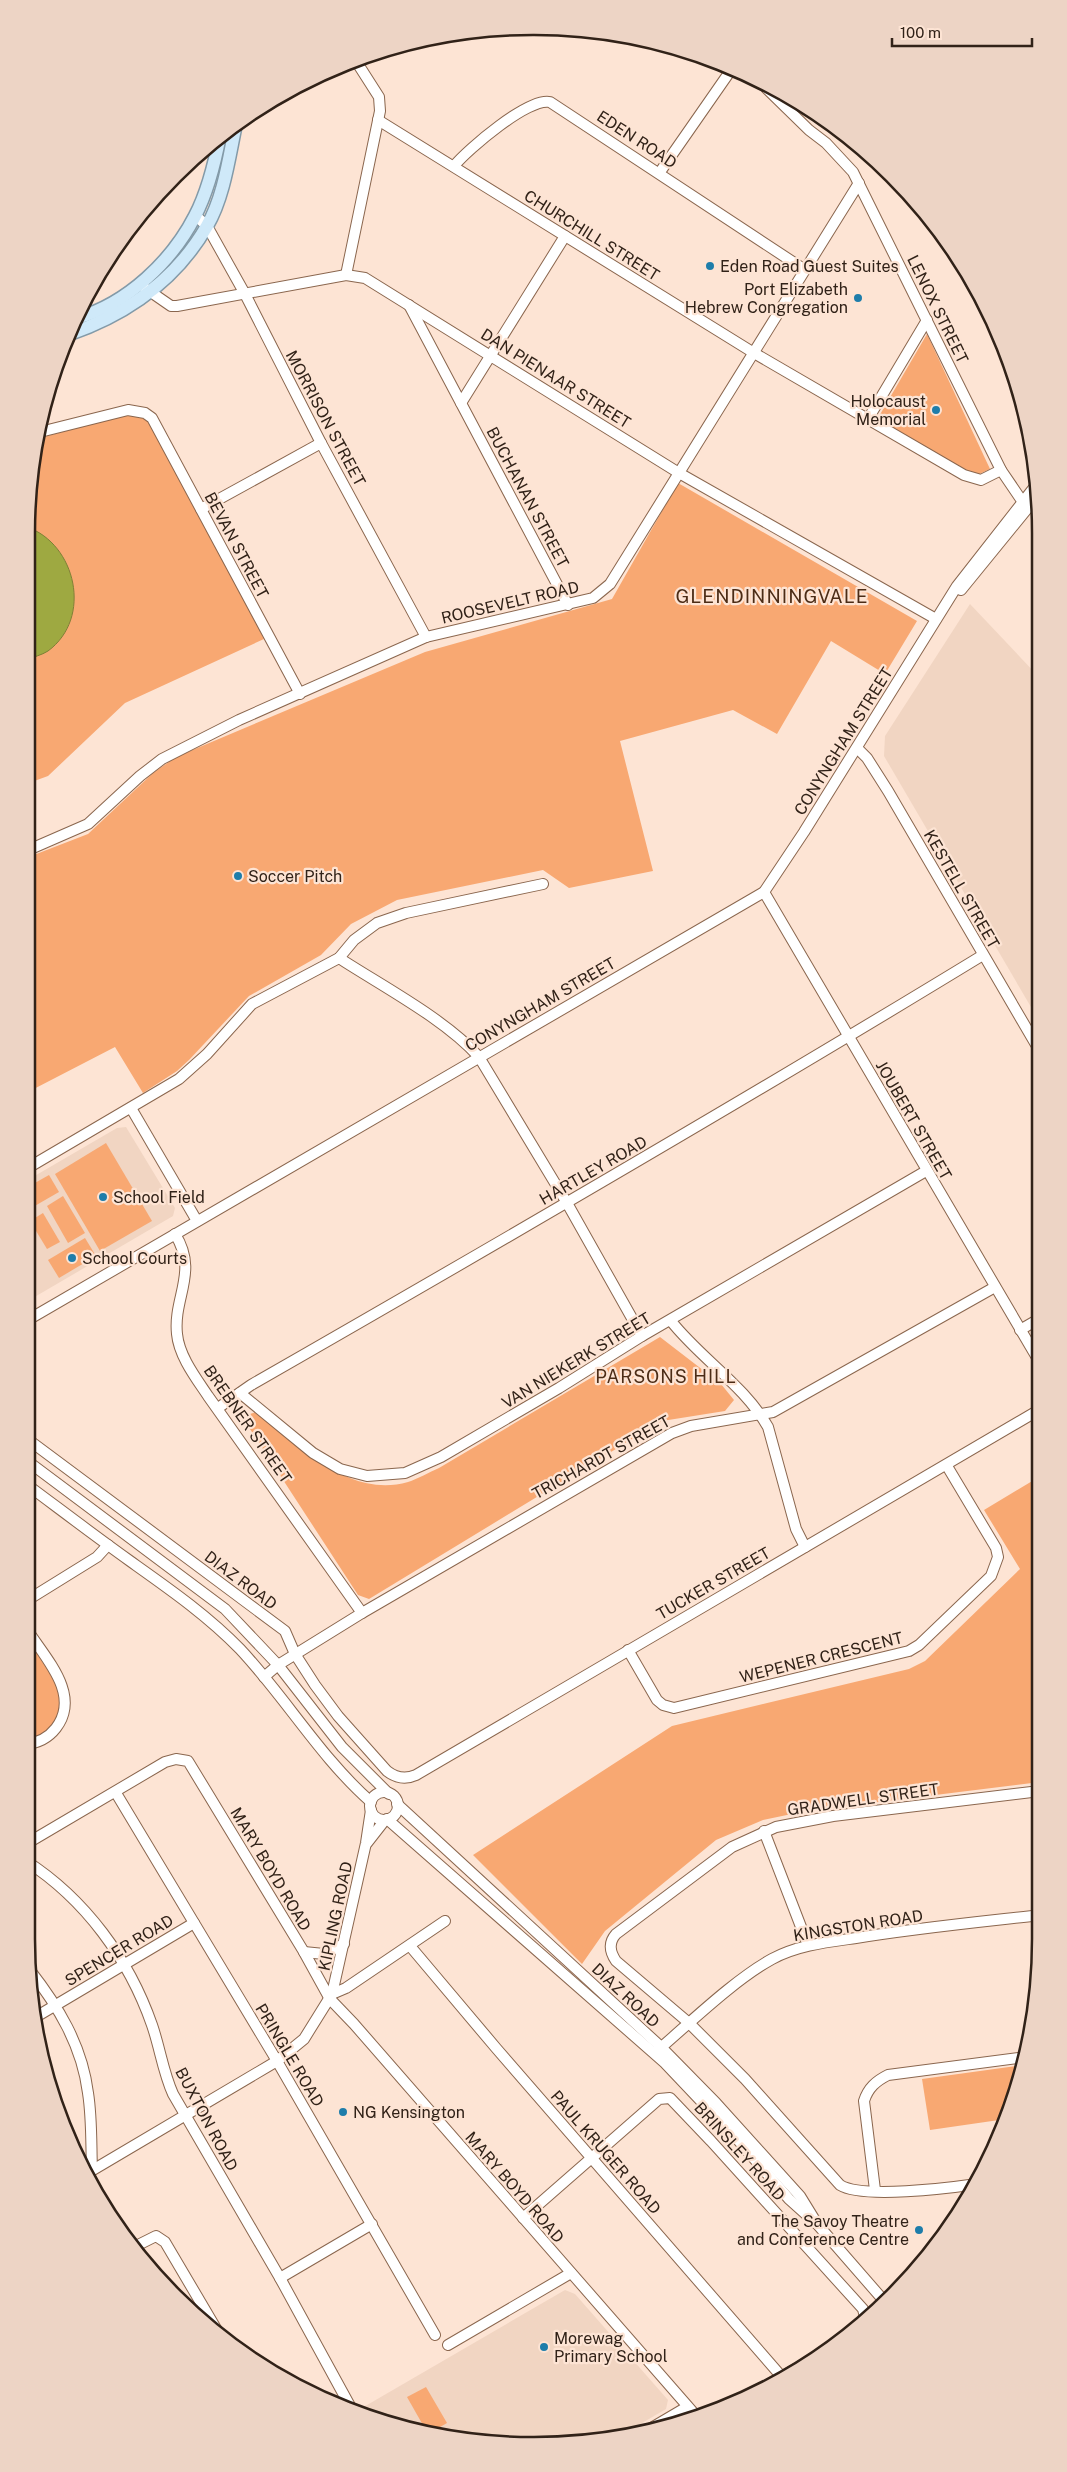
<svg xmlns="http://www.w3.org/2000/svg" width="1067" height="2472" viewBox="0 0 1067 2472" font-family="'Public Sans',sans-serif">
<rect width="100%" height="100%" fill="#fde4d4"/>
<g fill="#f1d5c2">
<path d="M 970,604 L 1037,675 L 1038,1019 L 884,756 L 885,736 Z"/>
<path d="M 126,1127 L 175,1208 L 173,1216 L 26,1302 L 26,1181 L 117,1128 Z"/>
<path d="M 565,2290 L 575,2294 L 668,2400 L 666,2409 L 618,2437 L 600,2441 L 533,2446 L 435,2436 L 370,2419 L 355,2412 Z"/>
</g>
<g fill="#f8a872">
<path d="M 927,334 L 990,469 L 973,477 L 878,418 Z"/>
<path d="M 126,415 C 139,416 147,417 154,428 L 264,639 L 125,703 L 48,776 L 26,784 L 26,660 L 48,651 L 29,528 L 27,527 L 36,439 Z"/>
<path d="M 678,483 L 917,621 L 885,674 L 831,641 L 777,734 L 733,710 L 620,741 L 653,871 L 569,888 L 543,870 L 397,900 L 351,924 L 321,955 L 249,996 L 189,1060 L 177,1071 L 143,1093 L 115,1047 L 26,1093 L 26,858 L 88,834 L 153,773 L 176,757 L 425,652 L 612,599 Z"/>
<path d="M 106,1143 L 152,1221 L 100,1251 L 55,1174 Z"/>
<path d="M 49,1175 L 59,1192 L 26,1211 L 26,1188 Z"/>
<path d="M 63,1196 L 85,1233 L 68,1243 L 47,1206 Z"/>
<path d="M 43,1213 L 60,1242 L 47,1249 L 30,1221 Z"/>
<path d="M 85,1238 L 96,1256 L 59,1278 L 48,1260 Z"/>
<path d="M 660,1337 L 721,1384 L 734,1400 L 725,1411 L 662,1421 L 369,1599 L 358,1595 L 246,1423 L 250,1414 L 256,1412 C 298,1445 349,1499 408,1482 C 418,1479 429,1472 439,1468 Z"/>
<path d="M 1039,1477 L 1040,1782 L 806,1811 L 763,1820 L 716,1840 L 605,1931 L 582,1964 L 473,1855 L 672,1726 L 909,1669 L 925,1661 L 1020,1569 L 984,1510 Z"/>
<path d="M 26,1636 L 61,1691 L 60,1711 L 54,1723 L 43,1734 L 26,1739 Z"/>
<path d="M 1024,2065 L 1014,2102 L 1006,2119 L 930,2130 L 922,2079 Z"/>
<path d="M 426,2387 L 447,2423 L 428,2434 L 407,2397 Z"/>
</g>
<path fill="#9ea941" stroke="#7d8035" d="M 27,527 C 76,544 93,618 48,651 C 42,655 33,657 26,660 Z"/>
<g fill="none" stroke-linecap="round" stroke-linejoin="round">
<g stroke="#8a664e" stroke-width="12">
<g id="minor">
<path d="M 766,88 L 809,130 L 826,143 L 853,172 L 1001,470 L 1020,498 L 1029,507"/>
<path d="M 378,120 L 754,353 L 964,475 L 981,480 L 1001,470"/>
<path d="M 454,166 C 468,149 529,97 550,102 L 805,270"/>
<path d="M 660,172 L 731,70"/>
<path d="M 196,216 L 207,226 L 245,294 L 321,443 L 426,637"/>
<path d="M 346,275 L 380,111 L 379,97 L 356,61"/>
<path d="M 145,288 L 171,306 L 177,306 L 346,275 L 365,278 L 679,473 L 936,619"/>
<path d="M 409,305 L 568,605"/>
<path d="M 461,403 L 565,236"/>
<path d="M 868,419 L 927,320"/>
<path d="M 36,433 L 128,410 L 145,413 L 152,418 L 300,694"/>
<path d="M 201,509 L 321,443"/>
<path d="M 961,590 L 1036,498"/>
<path d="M 857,748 L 867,758 L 888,791 L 1038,1048"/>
<path d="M 26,851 L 88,824 L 140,776 L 162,759 L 239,720 L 426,637 L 593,598 L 610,584 L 859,183"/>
<path d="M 764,892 L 1039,1361"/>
<path d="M 339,958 C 382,986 445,1019 479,1057 L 567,1203 L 642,1336"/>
<path d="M 131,1108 L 197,1221"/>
<path d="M 26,1169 L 179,1079 L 207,1054 L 252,1004 L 339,958 L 354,940 L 377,923 L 406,913 L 543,884"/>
<path d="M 175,1234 C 199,1272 173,1297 177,1334 C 179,1356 196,1378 208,1396 L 362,1613"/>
<path d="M 26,1321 L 764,892 L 804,832 L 957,586 L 1036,485"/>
<path d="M 671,1321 C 701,1359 744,1385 768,1427 L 796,1529 L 805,1547"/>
<path d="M 1020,1330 L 1039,1319"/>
<path d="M 240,1393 L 313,1453 L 340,1469 L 367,1476 L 405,1473 L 441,1457 L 559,1388 L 642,1336 L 926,1171"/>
<path d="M 218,1408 L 251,1385 C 497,1244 742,1102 983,955"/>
<path d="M 26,1438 L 285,1631 L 295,1654 L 315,1685 L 338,1716 L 387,1771 C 396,1778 405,1780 416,1775 L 1039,1410"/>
<path d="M 26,1460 L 225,1609 L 278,1665 L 342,1747 L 389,1794"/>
<path d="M 26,1484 C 61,1510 95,1536 130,1561 C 168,1588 207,1615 240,1649 C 286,1698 320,1757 371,1802"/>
<path d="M 26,1601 L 97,1557 L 108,1545"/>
<path d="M 628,1650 L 657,1700 L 663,1705 L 674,1708 L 909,1651 L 919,1645 L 991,1576 L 998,1557 L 996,1548 L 947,1466"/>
<path d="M 264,1677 L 278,1665 L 362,1613 L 672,1433 L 691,1426 L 773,1412 L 995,1287"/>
<path d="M 26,1744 C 38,1743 49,1737 56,1728 C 82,1694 44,1657 26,1628"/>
<circle cx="384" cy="1806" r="14"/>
<path d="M 116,1793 L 277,2061 L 435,2335"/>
<path d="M 397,1804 L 661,2047 L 716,2103 L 800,2196 L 816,2222"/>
<path d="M 387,1819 L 665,2063 L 738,2140 L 789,2199 L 818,2225 L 885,2302"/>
<path d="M 764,1831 L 808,1945"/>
<path d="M 367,1843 L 385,1820"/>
<path d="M 26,1844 L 165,1762 L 176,1759 L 188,1761 L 304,1952 L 330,1999 L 354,2024 L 698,2418"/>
<path d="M 26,1861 C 85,1899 129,1959 152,2025 C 160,2048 163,2072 173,2094 L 280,2278 L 350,2406"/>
<path d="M 410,1946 L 496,2048 L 781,2376"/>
<path d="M 304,1952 L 324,1954 L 344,1944"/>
<path d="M 29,1969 C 58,2006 82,2045 88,2093 C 92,2118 91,2144 92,2170"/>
<path d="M 332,1994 L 346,1988 L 445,1921"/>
<path d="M 34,2018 L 194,1923"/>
<path d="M 657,2051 C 691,2022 734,1980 772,1959 C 798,1945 828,1942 856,1938 C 917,1928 979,1922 1041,1915"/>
<path d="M 86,2174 L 277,2061 L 304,2039 L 332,1994 L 366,1843 L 371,1810"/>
<path d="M 977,2184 C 949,2188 862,2199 840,2185 L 745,2079 L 689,2023 L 616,1961 C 610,1952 608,1943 616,1934 L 732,1847 L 776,1827 L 833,1816 L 1040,1791"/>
<path d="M 875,2190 L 864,2101 C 868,2088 876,2081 888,2075 L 1026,2057"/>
<path d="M 523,2218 L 659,2099 L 670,2098 L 711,2141 L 863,2309 L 866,2321"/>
<path d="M 134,2247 L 156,2236 L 165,2242 L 221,2337"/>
<path d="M 280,2278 L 372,2224"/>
<path d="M 448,2345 L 571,2273"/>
<path d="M 750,2395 L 818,2356"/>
<path d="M 648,2430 L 687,2407"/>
</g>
</g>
<g stroke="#839aa8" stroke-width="15">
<g id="major">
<path d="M 77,318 C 127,304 172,261 195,216 C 208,191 215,162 220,135"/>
<path d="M 70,334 C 127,314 176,280 207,226 C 224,197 229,157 236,124"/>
</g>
</g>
<use href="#minor" stroke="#fff" stroke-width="10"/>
<use href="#major" stroke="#cfe9f9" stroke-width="12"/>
</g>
<g fill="#1e7daa" stroke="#fde4d4" stroke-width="2">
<circle cx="710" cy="266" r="5"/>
<circle cx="858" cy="298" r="5"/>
<circle cx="936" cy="410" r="5"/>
<circle cx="238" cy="876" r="5"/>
<circle cx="103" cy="1197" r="5"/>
<circle cx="72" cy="1258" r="5"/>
<circle cx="343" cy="2112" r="5"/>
<circle cx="919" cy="2230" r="5"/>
<circle cx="544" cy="2347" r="5"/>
</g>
<g text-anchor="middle" stroke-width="4.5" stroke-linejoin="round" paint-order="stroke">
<g font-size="16" fill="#312218" stroke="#fde4d4">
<text transform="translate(637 139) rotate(33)" y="6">EDEN ROAD</text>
<text transform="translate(592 235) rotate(32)" y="6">CHURCHILL STREET</text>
<text transform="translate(938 309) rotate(64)" y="6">LENOX STREET</text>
<text transform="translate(556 378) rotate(32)" y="6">DAN PIENAAR STREET</text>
<text transform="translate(326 418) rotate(62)" y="6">MORRISON STREET</text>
<text transform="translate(528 497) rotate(62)" y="6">BUCHANAN STREET</text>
<text transform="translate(237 545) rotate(62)" y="6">BEVAN STREET</text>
<text transform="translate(510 602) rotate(-13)" y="6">ROOSEVELT ROAD</text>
<text transform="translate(843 741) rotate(-58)" y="6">CONYNGHAM STREET</text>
<text transform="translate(962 889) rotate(60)" y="6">KESTELL STREET</text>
<text transform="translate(540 1004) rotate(-30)" y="6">CONYNGHAM STREET</text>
<text transform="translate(914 1120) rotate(60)" y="6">JOUBERT STREET</text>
<text transform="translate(593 1170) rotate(-30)" y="6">HARTLEY ROAD</text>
<text transform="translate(576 1360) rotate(-31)" y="6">VAN NIEKERK STREET</text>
<text transform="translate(248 1424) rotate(55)" y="6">BREBNER STREET</text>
<text transform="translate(601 1457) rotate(-29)" y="6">TRICHARDT STREET</text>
<text transform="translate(241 1580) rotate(37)" y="6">DIAZ ROAD</text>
<text transform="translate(713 1583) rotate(-30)" y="6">TUCKER STREET</text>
<text transform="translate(821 1657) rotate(-14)" y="6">WEPENER CRESCENT</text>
<text transform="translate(863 1799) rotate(-8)" y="6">GRADWELL STREET</text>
<text transform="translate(271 1869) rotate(59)" y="6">MARY BOYD ROAD</text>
<text transform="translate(335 1916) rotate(-78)" y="6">KIPLING ROAD</text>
<text transform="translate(858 1925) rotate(-9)" y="6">KINGSTON ROAD</text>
<text transform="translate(119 1950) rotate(-31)" y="6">SPENCER ROAD</text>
<text transform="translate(626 1995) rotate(43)" y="6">DIAZ ROAD</text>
<text transform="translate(290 2055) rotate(59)" y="6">PRINGLE ROAD</text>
<text transform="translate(207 2119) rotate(62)" y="6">BUXTON ROAD</text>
<text transform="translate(740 2151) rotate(48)" y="6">BRINSLEY ROAD</text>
<text transform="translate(606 2152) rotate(49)" y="6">PAUL KRUGER ROAD</text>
<text transform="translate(515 2187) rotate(49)" y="6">MARY BOYD ROAD</text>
</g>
<g font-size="16" fill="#312218" stroke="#fde4d4" text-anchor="start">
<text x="720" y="272">Eden Road Guest Suites</text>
<text x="848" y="295" text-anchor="end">Port Elizabeth<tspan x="848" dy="18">Hebrew Congregation</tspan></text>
<text x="926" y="407" text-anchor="end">Holocaust<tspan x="926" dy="18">Memorial</tspan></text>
<text x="248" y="882">Soccer Pitch</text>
<text x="113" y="1203">School Field</text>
<text x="82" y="1264">School Courts</text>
<text x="353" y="2118">NG Kensington</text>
<text x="909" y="2227" text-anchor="end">The Savoy Theatre<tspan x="909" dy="18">and Conference Centre</tspan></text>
<text x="554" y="2344">Morewag<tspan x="554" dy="18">Primary School</tspan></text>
</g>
<g font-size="18" letter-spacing="1" fill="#4c2c16" stroke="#fde4d4">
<text x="666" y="1383">PARSONS HILL</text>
</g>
<g font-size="19" letter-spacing="1" fill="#4c2c16" stroke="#fde4d4">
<text x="772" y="603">GLENDINNINGVALE</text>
</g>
</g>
<path d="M0 0H1067V2472H0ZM533 35H534A498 498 0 0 1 1032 533V1939A498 498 0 0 1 534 2437H533A498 498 0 0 1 35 1939V533A498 498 0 0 1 533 35Z" fill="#edd4c5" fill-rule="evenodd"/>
<path fill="none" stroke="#312218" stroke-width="2.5" d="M533 35H534A498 498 0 0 1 1032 533V1939A498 498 0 0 1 534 2437H533A498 498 0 0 1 35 1939V533A498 498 0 0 1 533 35Z"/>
<path d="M892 38v8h140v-8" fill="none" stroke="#312218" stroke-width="2.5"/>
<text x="900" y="38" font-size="15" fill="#312218" stroke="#fde4d4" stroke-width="4" paint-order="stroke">100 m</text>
</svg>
